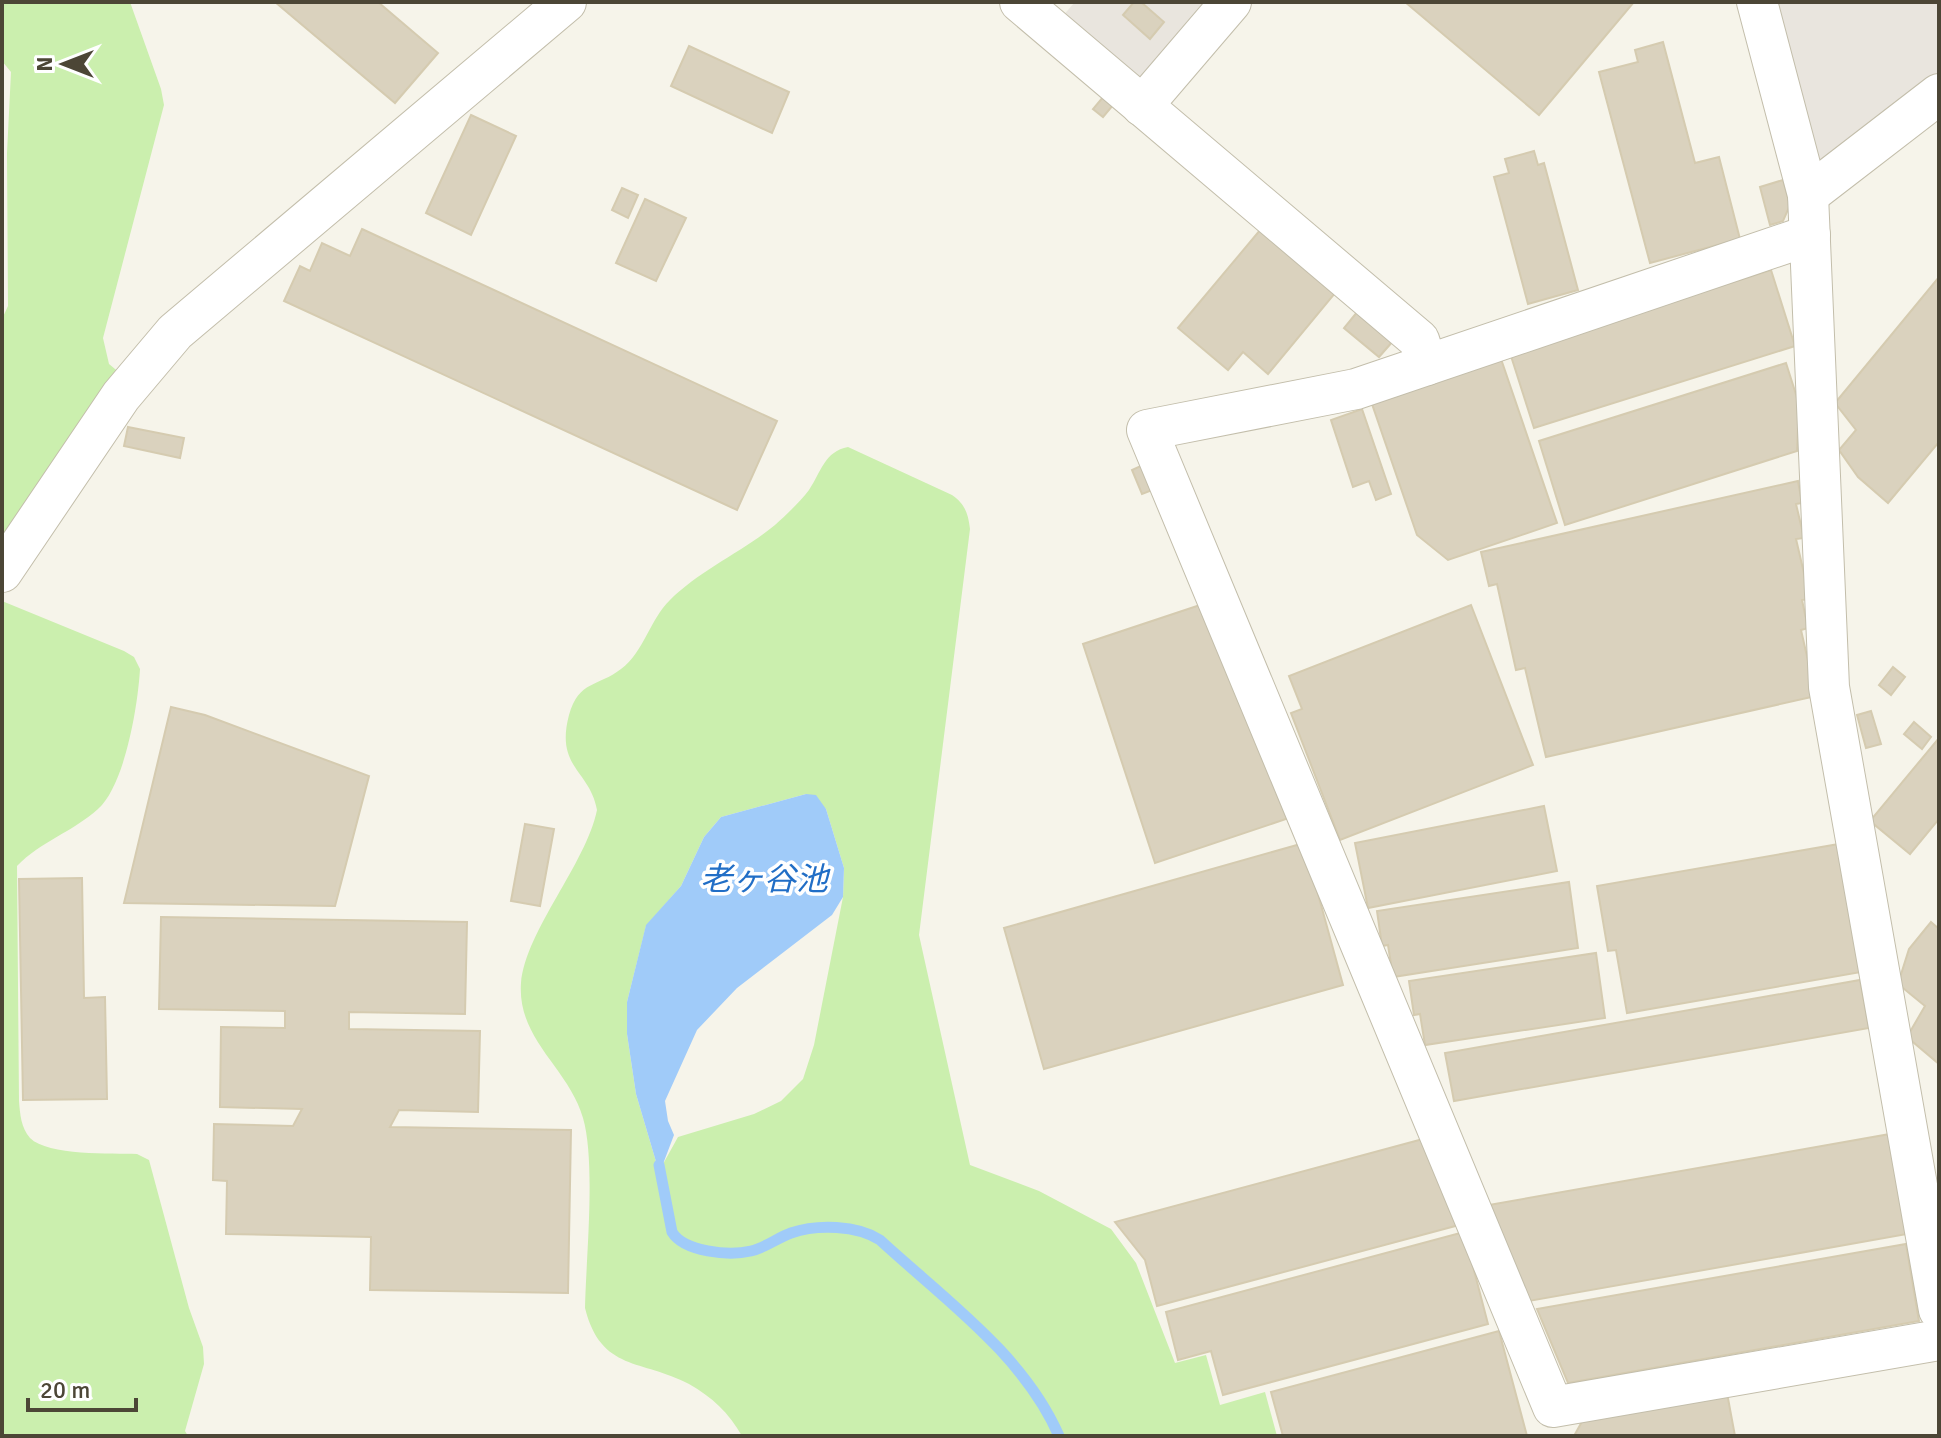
<svg xmlns="http://www.w3.org/2000/svg" width="1941" height="1438" viewBox="0 0 1941 1438" font-family="Signika,'Noto Sans JP',sans-serif">
<rect width="100%" height="100%" fill="#f6f4ea"/>
<g fill="#e9e5de">
<path d="M 1075,2 L 1214,2 L 1149,78 L 1132,78 L 1061,18 Z"/>
<path d="M 1771,2 L 1939,2 L 1939,78 L 1823,166 L 1813,164 Z"/>
</g>
<g fill="#cbefae" fill-rule="evenodd">
<path d="M 2,2 L 130,2 L 161,89 L 164,105 L 103,338 L 109,364 L 121,374 L 2,548 L 2,319 L 8,306 L 7,153 L 11,72 L 2,61 Z"/>
<path d="M 848,447 L 952,495 C 965,504 968,513 970,529 L 919,935 L 970,1165 L 1039,1191 L 1111,1229 L 1136,1263 L 1175,1363 L 1206,1355 L 1220,1405 L 1265,1392 L 1277,1436 L 1067,1436 L 1056,1432 L 1049,1436 L 742,1436 C 729,1413 712,1397 689,1384 C 642,1359 601,1372 585,1308 C 586,1258 596,1163 583,1118 C 569,1068 517,1040 521,983 C 526,930 586,864 597,810 C 590,770 555,768 569,715 C 579,680 598,687 621,669 C 644,652 650,619 670,600 C 700,570 742,552 775,525 C 786,515 800,502 809,490 C 821,472 825,451 848,447 ZM 806,794 L 826,809 L 844,868 L 843,897 L 814,1045 L 803,1079 L 781,1101 L 754,1114 L 678,1137 L 663,1164 L 657,1165 L 636,1094 L 627,1034 L 627,1002 L 646,926 L 681,886 L 704,837 L 721,817 Z"/>
<path d="M 2,601 L 124,651 L 134,657 L 140,669 C 138,705 125,785 98,809 C 74,831 40,842 17,866 L 19,1101 C 20,1114 21,1128 30,1138 C 48,1156 112,1153 137,1154 L 149,1160 L 189,1308 L 203,1347 L 204,1364 L 185,1431 L 188,1436 L 2,1436 Z"/>
</g>
<path fill="#a0cbf9" d="M 806,794 L 816,795 L 826,809 L 844,868 L 843,897 L 832,915 L 737,988 L 697,1030 L 665,1101 L 668,1121 L 674,1135 L 663,1164 L 657,1165 L 636,1094 L 627,1034 L 627,1002 L 646,925 L 681,886 L 704,837 L 721,817 Z"/>
<g fill="none" stroke-linecap="round" stroke-linejoin="round">
<path stroke="#a0cbf9" stroke-width="11" d="M 659,1165 L 672,1232 C 684,1252 729,1256 751,1251 C 765,1248 777,1238 791,1233 C 817,1224 857,1225 880,1240 C 944,1299 1024,1355 1059,1436"/>
</g>
<g fill="#dad2be" stroke="#d5cbb0" stroke-width="2">
<path d="M 275,2 L 378,2 L 438,53 L 395,103 Z"/>
<path d="M 1134,2 L 1141,2 L 1164,22 L 1150,39 L 1123,15 Z"/>
<path d="M 1405,2 L 1634,2 L 1539,115 Z"/>
<path d="M 1663,42 L 1695,163 L 1719,157 L 1740,239 L 1650,263 L 1599,72 L 1638,62 L 1635,50 Z"/>
<path d="M 689,46 L 789,92 L 772,133 L 671,86 Z"/>
<path d="M 1104,96 L 1114,104 L 1103,117 L 1093,109 Z"/>
<path d="M 471,115 L 516,136 L 471,235 L 426,213 Z"/>
<path d="M 1534,151 L 1538,165 L 1544,163 L 1578,290 L 1528,304 L 1494,177 L 1509,173 L 1505,159 Z"/>
<path d="M 1783,180 L 1790,205 L 1783,221 L 1770,225 L 1760,187 Z"/>
<path d="M 622,188 L 638,195 L 628,218 L 612,210 Z"/>
<path d="M 645,199 L 686,218 L 656,281 L 616,263 Z"/>
<path d="M 362,229 L 777,421 L 737,510 L 284,301 L 300,266 L 310,271 L 322,243 L 350,256 Z"/>
<path d="M 1261,229 L 1336,292 L 1268,374 L 1243,352 L 1228,370 L 1178,328 Z"/>
<path d="M 1771,270 L 1795,346 L 1534,428 L 1510,353 Z"/>
<path d="M 1939,277 L 1939,442 L 1888,503 L 1858,477 L 1839,450 L 1856,430 L 1835,403 Z"/>
<path d="M 1358,311 L 1393,341 L 1379,357 L 1344,328 Z"/>
<path d="M 1500,356 L 1557,523 L 1448,560 L 1417,535 L 1371,401 Z"/>
<path d="M 1786,363 L 1799,404 L 1797,451 L 1565,525 L 1539,441 Z"/>
<path d="M 1362,409 L 1391,494 L 1376,500 L 1369,481 L 1353,487 L 1331,420 Z"/>
<path d="M 128,427 L 184,438 L 180,458 L 124,446 Z"/>
<path d="M 1145,464 L 1155,489 L 1142,494 L 1132,470 Z"/>
<path d="M 1798,481 L 1802,503 L 1796,504 L 1804,538 L 1796,539 L 1810,599 L 1802,600 L 1808,628 L 1801,630 L 1816,696 L 1546,757 L 1525,668 L 1516,670 L 1497,584 L 1489,586 L 1481,552 Z"/>
<path d="M 1203,604 L 1292,817 L 1155,863 L 1083,644 Z"/>
<path d="M 1471,605 L 1533,765 L 1340,840 L 1291,713 L 1302,709 L 1289,676 Z"/>
<path d="M 1893,667 L 1905,677 L 1891,695 L 1879,685 Z"/>
<path d="M 171,707 L 205,715 L 369,776 L 335,906 L 124,903 Z"/>
<path d="M 1871,711 L 1881,744 L 1866,748 L 1857,715 Z"/>
<path d="M 1914,722 L 1931,737 L 1922,749 L 1904,734 Z"/>
<path d="M 1939,738 L 1939,819 L 1910,854 L 1870,821 Z"/>
<path d="M 1544,806 L 1557,871 L 1368,908 L 1355,843 Z"/>
<path d="M 525,824 L 554,829 L 540,906 L 511,901 Z"/>
<path d="M 1304,843 L 1343,985 L 1044,1069 L 1004,928 Z"/>
<path d="M 1839,844 L 1861,972 L 1627,1013 L 1616,950 L 1608,951 L 1597,886 Z"/>
<path d="M 82,878 L 84,998 L 105,997 L 107,1099 L 23,1100 L 19,879 Z"/>
<path d="M 1569,882 L 1578,948 L 1393,977 L 1388,945 L 1382,946 L 1377,911 Z"/>
<path d="M 161,917 L 467,922 L 465,1014 L 349,1012 L 349,1029 L 480,1031 L 478,1112 L 399,1110 L 390,1127 L 571,1130 L 568,1293 L 370,1290 L 371,1237 L 226,1234 L 227,1181 L 213,1180 L 214,1124 L 293,1126 L 302,1109 L 220,1107 L 221,1027 L 285,1028 L 285,1011 L 159,1009 Z"/>
<path d="M 1931,922 L 1939,929 L 1939,1064 L 1907,1037 L 1925,1006 L 1898,984 L 1909,949 Z"/>
<path d="M 1596,953 L 1605,1018 L 1425,1045 L 1420,1014 L 1414,1015 L 1409,981 Z"/>
<path d="M 1860,980 L 1869,1028 L 1454,1101 L 1445,1053 Z"/>
<path d="M 1890,1134 L 1907,1234 L 1529,1301 L 1489,1205 Z"/>
<path d="M 1423,1139 L 1459,1225 L 1157,1306 L 1145,1260 L 1115,1222 Z"/>
<path d="M 1464,1232 L 1488,1324 L 1223,1395 L 1211,1351 L 1178,1360 L 1166,1312 Z"/>
<path d="M 1906,1244 L 1919,1321 L 1568,1383 L 1537,1309 Z"/>
<path d="M 1499,1331 L 1527,1436 L 1283,1436 L 1271,1392 Z"/>
<path d="M 1727,1393 L 1735,1436 L 1574,1436 L 1584,1418 Z"/>
</g>
<g fill="none" stroke-linecap="round" stroke-linejoin="round">
<g stroke="#c3beab" stroke-width="42">
<g id="minor">
<path d="M 1020,2 L 1419,340 L 1427,365"/>
<path d="M 1757,2 L 1808,195 L 1829,687 L 1939,1310"/>
<path d="M 1142,106 L 1231,2"/>
<path d="M 1808,195 L 1939,94"/>
<path d="M 1810,235 L 1356,389 L 1147,430 L 1553,1407 L 1939,1340"/>
<path d="M 2,572 L 121,396 L 175,332 L 566,2"/>
</g>
</g>
<use href="#minor" stroke="#fff" stroke-width="40"/>
</g>
<g text-anchor="middle" stroke-width="7" stroke-linejoin="round" paint-order="stroke">
<g font-size="32" font-style="italic" fill="#216ec6" stroke="#fff">
<text x="764" y="890">老ヶ谷池</text>
</g>
</g>
<rect width="1941" height="1438" fill="none" stroke="#4c4636" stroke-width="8"/>
<g transform="translate(64 64) rotate(270)" stroke="#ffffff" stroke-width="6" paint-order="stroke">
<path d="M0-6L14 30L0 20L-14 30Z" fill="#4c4636"/>
<text y="-12" font-size="22" font-weight="bold" text-anchor="middle" fill="#4c4636">N</text>
</g>
<path d="M28 1398v12h108v-12" fill="none" stroke="#4c4636" stroke-width="4"/>
<text x="40" y="1398" font-size="24" fill="#4c4636" stroke="#ffffff" stroke-width="6" paint-order="stroke">20 m</text>
</svg>
